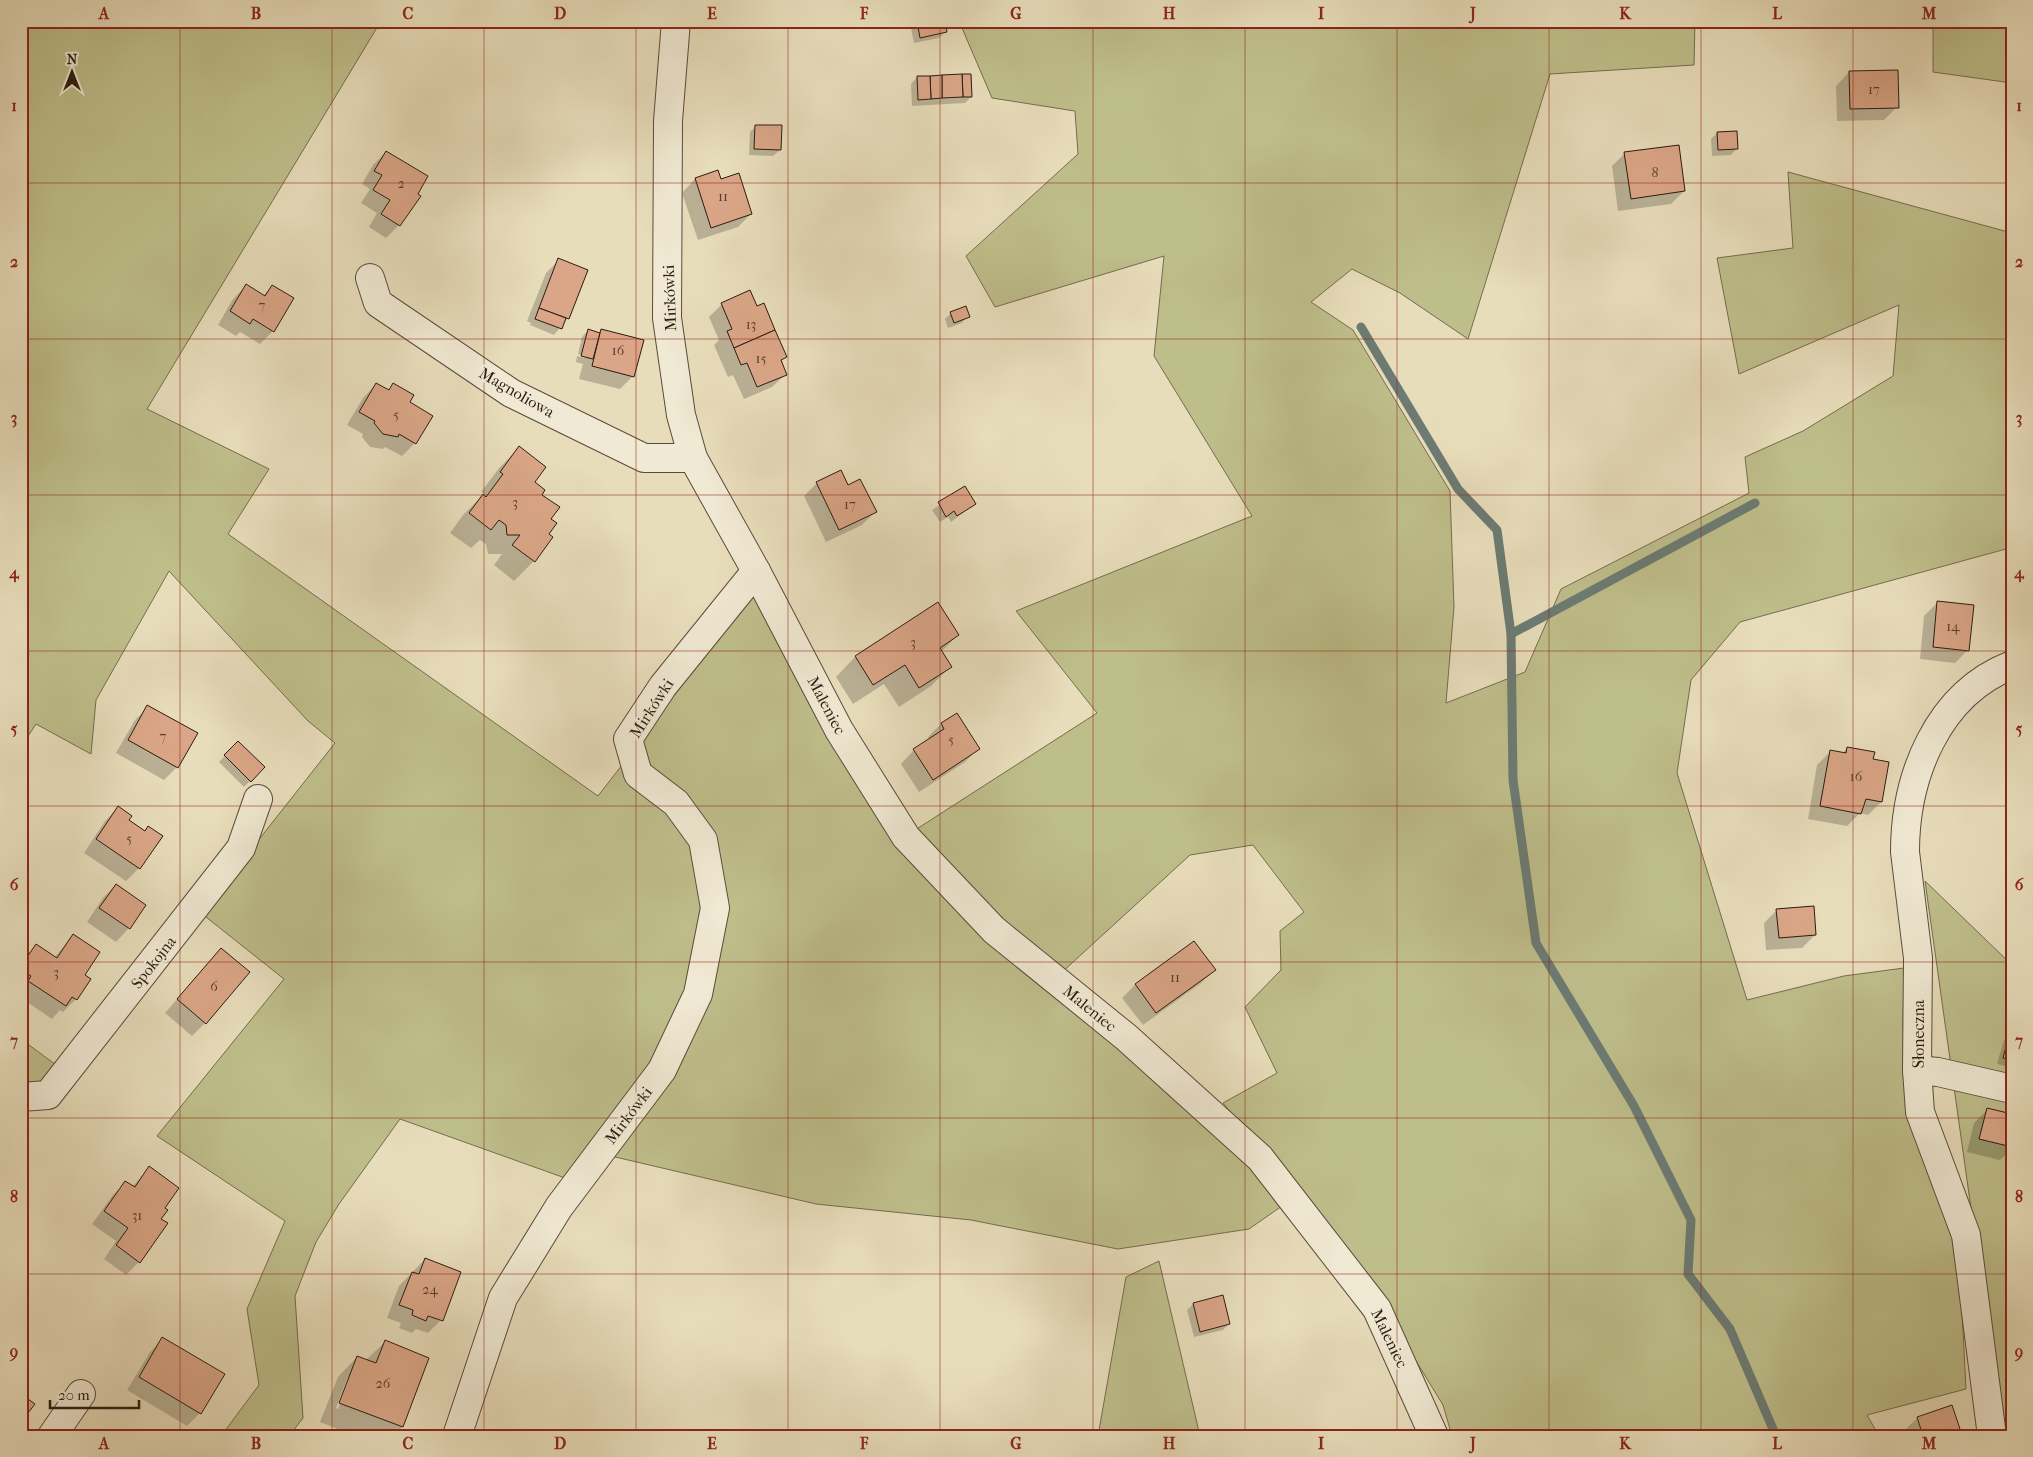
<svg xmlns="http://www.w3.org/2000/svg" width="2033" height="1457" viewBox="0 0 2033 1457" font-family="'IM FELL French Canon',serif">
<rect width="100%" height="100%" fill="#e8ddbb"/>
<filter id="stains"><feTurbulence type="fractalNoise" baseFrequency=".004" numOctaves="4"/><feColorMatrix values="0 0 0 0 .2 0 0 0 0 .09 0 0 0 0 .02 0 0 0 .5 -.17"/></filter>
<radialGradient id="worn" r=".72"><stop offset=".6" stop-color="#630" stop-opacity="0"/><stop offset="1" stop-color="#630" stop-opacity=".3"/></radialGradient>
<g fill="#bebe8b" stroke="#756c4e">
<path d="M 21,21 L 381,21 L 147,409 L 269,469 L 228,534 L 598,796 L 622,765 L 668,809 L 694,843 L 702,906 L 691,990 L 652,1061 L 565,1178 L 400,1119 L 339,1204 L 316,1242 L 295,1296 L 303,1418 L 289,1436 L 221,1436 L 259,1385 L 247,1309 L 285,1221 L 157,1136 L 284,979 L 201,913 L 335,743 L 308,721 L 169,571 L 96,700 L 91,754 L 36,724 L 21,747 Z"/>
<path d="M 959,21 L 1695,21 L 1694,65 L 1550,74 L 1468,339 L 1400,293 L 1352,269 L 1311,302 L 1353,330 L 1450,491 L 1454,607 L 1446,703 L 1525,672 L 1561,589 L 1749,493 L 1745,457 L 1803,431 L 1893,376 L 1899,305 L 1739,374 L 1717,258 L 1793,248 L 1788,172 L 2012,233 L 2012,560 L 2006,549 L 1740,622 L 1691,680 L 1677,773 L 1747,1000 L 1844,976 L 1904,968 L 1903,1028 L 1913,1116 L 1954,1235 L 1960,1272 L 1966,1389 L 1867,1415 L 1879,1436 L 1452,1436 L 1443,1405 L 1362,1273 L 1223,1103 L 1277,1073 L 1245,1007 L 1281,970 L 1280,931 L 1304,912 L 1253,845 L 1190,855 L 1060,974 L 1001,922 L 912,832 L 1097,713 L 1016,611 L 1252,516 L 1154,356 L 1164,256 L 995,307 L 966,256 L 1078,154 L 1075,111 L 992,98 Z"/>
<path d="M 1933,21 L 2012,21 L 2012,83 L 1933,72 Z"/>
<path d="M 753,591 L 890,828 L 1239,1149 L 1282,1206 L 1249,1229 L 1118,1249 L 971,1220 L 816,1204 L 611,1156 L 726,902 L 646,769 L 643,737 Z"/>
<path d="M 1925,881 L 2012,965 L 2012,1436 L 2003,1436 Z"/>
<path d="M 21,1039 L 60,1068 L 21,1094 Z"/>
<path d="M 1159,1261 L 1200,1436 L 1098,1436 L 1126,1277 Z"/>
</g>
<g fill="#0003" fill-rule="evenodd">
<path d="M 917,21 L 943,21 L 946,31 L 939,38 L 914,43 L 911,28 Z"/>
<path d="M 1849,72 L 1897,107 L 1884,120 L 1837,121 L 1836,86 Z"/>
<path d="M 917,77 L 971,97 L 965,103 L 912,106 L 911,84 Z"/>
<path d="M 756,126 L 780,150 L 773,156 L 749,155 L 750,132 Z"/>
<path d="M 1717,133 L 1737,148 L 1731,155 L 1712,156 L 1711,139 Z"/>
<path d="M 386,152 L 399,225 L 386,238 L 369,227 L 377,213 L 361,203 L 370,189 L 362,184 L 373,165 Z"/>
<path d="M 1625,153 L 1684,191 L 1671,204 L 1618,211 L 1612,166 Z"/>
<path d="M 718,172 L 720,180 L 751,214 L 738,227 L 698,240 L 682,193 L 695,179 Z"/>
<path d="M 559,260 L 568,318 L 554,335 L 530,325 L 531,323 L 527,321 L 546,273 Z"/>
<path d="M 246,286 L 263,296 L 272,286 L 273,331 L 260,344 L 240,332 L 236,336 L 218,325 L 233,299 Z"/>
<path d="M 722,304 L 785,357 L 780,362 L 786,374 L 772,387 L 744,399 L 733,375 L 728,377 L 714,345 L 719,340 L 709,317 Z"/>
<path d="M 951,313 L 968,316 L 962,323 L 948,328 L 945,319 Z"/>
<path d="M 588,330 L 598,333 L 602,330 L 633,376 L 620,389 L 579,379 L 583,364 L 576,362 L 577,356 L 585,358 L 585,356 L 578,354 L 582,337 Z"/>
<path d="M 376,384 L 388,391 L 393,385 L 408,403 L 415,443 L 402,456 L 385,447 L 383,449 L 370,447 L 362,437 L 363,434 L 347,425 L 363,398 Z"/>
<path d="M 519,448 L 550,520 L 534,561 L 514,581 L 494,565 L 502,554 L 488,554 L 486,544 L 480,540 L 471,548 L 450,533 L 463,515 L 484,494 L 481,492 L 500,467 Z"/>
<path d="M 817,483 L 848,486 L 875,512 L 862,525 L 826,542 L 804,496 Z"/>
<path d="M 964,488 L 974,504 L 951,522 L 948,517 L 940,522 L 932,510 Z"/>
<path d="M 1937,603 L 1968,650 L 1955,663 L 1920,659 L 1924,616 Z"/>
<path d="M 938,604 L 958,635 L 941,652 L 950,667 L 931,686 L 899,707 L 884,684 L 853,704 L 836,677 L 855,657 Z"/>
<path d="M 148,707 L 177,767 L 164,780 L 116,753 L 135,720 Z"/>
<path d="M 956,715 L 978,749 L 965,762 L 919,792 L 901,764 L 914,750 L 930,740 L 928,737 L 941,724 Z"/>
<path d="M 238,742 L 264,767 L 244,787 L 219,762 Z"/>
<path d="M 1847,748 L 1872,760 L 1881,802 L 1868,815 L 1860,813 L 1847,826 L 1808,819 L 1817,765 L 1830,752 L 1842,754 Z"/>
<path d="M 118,808 L 128,820 L 144,832 L 148,828 L 139,868 L 126,881 L 84,853 L 105,821 Z"/>
<path d="M 116,885 L 145,905 L 129,928 L 116,942 L 87,922 L 103,898 Z"/>
<path d="M 1777,910 L 1815,935 L 1802,948 L 1766,950 L 1764,923 Z"/>
<path d="M 73,935 L 84,975 L 76,999 L 63,1012 L 60,1010 L 52,1019 L 21,998 L 21,961 L 36,946 L 54,958 Z"/>
<path d="M 1193,943 L 1214,970 L 1201,983 L 1143,1025 L 1122,998 L 1135,985 Z"/>
<path d="M 221,949 L 205,1023 L 192,1036 L 165,1013 Z"/>
<path d="M 2010,1034 L 2012,1034 L 2012,1068 L 1997,1064 L 2004,1040 Z"/>
<path d="M 1987,1110 L 2012,1116 L 2012,1149 L 2000,1160 L 1967,1152 L 1974,1123 Z"/>
<path d="M 149,1168 L 163,1209 L 139,1262 L 126,1275 L 104,1259 L 116,1241 L 92,1224 L 113,1195 L 126,1182 L 132,1187 Z"/>
<path d="M 425,1259 L 441,1320 L 428,1333 L 416,1329 L 412,1333 L 399,1328 L 401,1323 L 387,1318 L 399,1286 Z"/>
<path d="M 1193,1304 L 1229,1324 L 1223,1330 L 1194,1337 L 1187,1310 Z"/>
<path d="M 163,1339 L 200,1413 L 187,1426 L 127,1390 L 150,1352 Z"/>
<path d="M 385,1342 L 402,1427 L 393,1436 L 355,1436 L 320,1422 L 338,1377 L 357,1357 L 366,1360 ZM 347,1379 L 350,1379 L 338,1409 L 336,1408 Z"/>
<path d="M 1951,1407 L 1959,1431 L 1955,1436 L 1906,1436 L 1904,1431 L 1917,1418 Z"/>
</g>
<g fill="none" stroke-linecap="round" stroke-linejoin="round">
<g stroke="#6c7b73" stroke-width="9">
<path d="M 1361,327 L 1458,489 L 1497,530 L 1511,634 L 1513,780 L 1536,943 L 1634,1106 L 1691,1220 L 1688,1274 L 1730,1329 L 1776,1436"/>
<path d="M 1511,634 L 1755,503"/>
</g>
</g>
<g fill="#daa687" stroke="#2c1a11">
<path d="M 917,21 L 945,21 L 947,32 L 920,38 Z"/>
<path d="M 1898,70 L 1899,108 L 1850,109 L 1849,71 Z"/>
<path d="M 962,74 L 971,74 L 972,97 L 963,97 Z"/>
<path d="M 962,74 L 963,97 L 942,98 L 942,75 Z"/>
<path d="M 942,75 L 942,98 L 931,99 L 930,76 Z"/>
<path d="M 917,76 L 930,76 L 931,99 L 918,100 Z"/>
<path d="M 755,125 L 782,125 L 781,150 L 754,149 Z"/>
<path d="M 1737,131 L 1738,149 L 1718,150 L 1717,132 Z"/>
<path d="M 1679,145 L 1685,191 L 1631,199 L 1624,152 Z"/>
<path d="M 386,151 L 428,176 L 418,194 L 421,196 L 400,226 L 381,214 L 390,200 L 373,190 L 382,175 L 374,171 Z"/>
<path d="M 718,170 L 721,179 L 739,173 L 752,214 L 711,228 L 695,178 Z"/>
<path d="M 558,258 L 588,270 L 569,319 L 539,308 Z"/>
<path d="M 246,284 L 265,296 L 272,285 L 294,298 L 274,332 L 253,319 L 250,324 L 230,311 Z"/>
<path d="M 750,290 L 757,306 L 764,303 L 775,330 L 734,348 L 727,331 L 732,329 L 721,303 Z"/>
<path d="M 966,306 L 970,317 L 954,323 L 950,312 Z"/>
<path d="M 539,308 L 566,318 L 562,329 L 535,319 Z"/>
<path d="M 588,329 L 600,333 L 593,359 L 581,356 Z"/>
<path d="M 601,329 L 644,340 L 634,377 L 592,366 Z"/>
<path d="M 775,330 L 787,357 L 781,360 L 787,375 L 757,387 L 747,363 L 741,365 L 734,348 Z"/>
<path d="M 376,383 L 389,390 L 393,383 L 414,395 L 410,402 L 433,416 L 416,444 L 399,434 L 398,437 L 383,434 L 374,423 L 375,421 L 359,412 Z"/>
<path d="M 519,446 L 546,467 L 535,482 L 545,490 L 542,495 L 560,507 L 551,519 L 557,523 L 549,534 L 553,537 L 535,562 L 512,545 L 520,535 L 507,535 L 506,525 L 499,520 L 491,530 L 469,513 L 483,494 L 486,497 L 503,474 L 500,472 Z"/>
<path d="M 841,470 L 848,485 L 860,479 L 877,512 L 839,530 L 816,482 Z"/>
<path d="M 965,486 L 976,504 L 957,516 L 954,511 L 946,517 L 938,502 Z"/>
<path d="M 1937,601 L 1974,605 L 1969,651 L 1933,647 Z"/>
<path d="M 938,602 L 959,635 L 940,648 L 952,667 L 919,688 L 905,665 L 873,685 L 855,656 Z"/>
<path d="M 147,705 L 198,733 L 178,768 L 128,740 Z"/>
<path d="M 957,713 L 980,749 L 933,780 L 913,749 L 944,729 L 941,723 Z"/>
<path d="M 238,741 L 265,767 L 251,782 L 224,755 Z"/>
<path d="M 1847,747 L 1875,752 L 1873,759 L 1889,762 L 1882,802 L 1866,799 L 1861,814 L 1820,806 L 1830,750 L 1846,753 Z"/>
<path d="M 118,806 L 132,816 L 129,820 L 145,831 L 148,826 L 163,836 L 140,869 L 96,839 Z"/>
<path d="M 116,884 L 146,905 L 130,929 L 99,908 Z"/>
<path d="M 1814,906 L 1816,935 L 1779,938 L 1776,909 Z"/>
<path d="M 73,934 L 100,952 L 85,975 L 91,979 L 77,1000 L 72,997 L 66,1006 L 28,981 L 31,976 L 21,969 L 21,966 L 36,944 L 57,958 Z"/>
<path d="M 1194,941 L 1216,970 L 1156,1013 L 1135,984 Z"/>
<path d="M 221,948 L 250,972 L 206,1024 L 177,999 Z"/>
<path d="M 2010,1033 L 2012,1033 L 2012,1060 L 2003,1058 Z"/>
<path d="M 1987,1108 L 2012,1114 L 2012,1147 L 1979,1139 Z"/>
<path d="M 149,1166 L 179,1188 L 165,1208 L 168,1210 L 161,1219 L 168,1223 L 140,1263 L 116,1245 L 128,1228 L 104,1211 L 125,1181 L 135,1187 Z"/>
<path d="M 425,1258 L 461,1272 L 443,1321 L 428,1316 L 426,1321 L 412,1315 L 413,1310 L 399,1305 L 412,1272 L 419,1274 Z"/>
<path d="M 1223,1295 L 1230,1324 L 1200,1332 L 1193,1303 Z"/>
<path d="M 162,1337 L 225,1374 L 201,1414 L 139,1377 Z"/>
<path d="M 385,1340 L 429,1358 L 403,1427 L 339,1403 L 357,1356 L 376,1363 Z"/>
<path d="M 21,1394 L 35,1404 L 21,1422 Z"/>
<path d="M 1952,1405 L 1961,1432 L 1949,1436 L 1923,1436 L 1917,1417 Z"/>
</g>
<g fill="none" stroke-linecap="round" stroke-linejoin="round">
<g stroke="#5b4b3c" stroke-width="30">
<g id="minor">
<path d="M 676,21 L 668,121 L 667,318 L 681,415 L 693,458 L 756,571 L 839,730 L 906,837 L 994,930 L 1126,1037 L 1260,1158 L 1377,1309 L 1434,1436"/>
<path d="M 370,278 L 378,303 L 511,393 L 644,458 L 693,458"/>
<path d="M 1917,1070 L 1938,1072 L 2012,1089"/>
<path d="M 21,1097 L 48,1095 L 241,848 L 258,799"/>
<path d="M 52,1436 L 81,1394"/>
<path d="M 457,1436 L 503,1298 L 559,1207 L 662,1070 L 698,994 L 715,908 L 703,840 L 676,803 L 638,774 L 628,739 L 663,686 L 756,571"/>
<path d="M 1992,1436 L 1966,1235 L 1920,1112 L 1917,1070 L 1918,958 L 1905,852 C 1905,777 1937,694 2012,665"/>
</g>
</g>
<use href="#minor" stroke="#f0e9d3" stroke-width="28"/>
</g>
<path fill="none" stroke="#8f2418" stroke-width="1" stroke-opacity="0.55" d="M 180,21 L 180,1436M 332,21 L 332,1436M 484,21 L 484,1436M 636,21 L 636,1436M 788,21 L 788,1436M 940,21 L 940,1436M 1093,21 L 1093,1436M 1245,21 L 1245,1436M 1397,21 L 1397,1436M 1549,21 L 1549,1436M 1701,21 L 1701,1436M 1853,21 L 1853,1436M 21,183 L 2012,183M 21,339 L 2012,339M 21,495 L 2012,495M 21,651 L 2012,651M 21,806 L 2012,806M 21,962 L 2012,962M 21,1118 L 2012,1118M 21,1274 L 2012,1274"/>
<g text-anchor="middle" stroke-width="4.5" stroke-linejoin="round" paint-order="stroke">
<g font-size="14" fill="#583d2e">
<text x="1874" y="94">17</text>
<text x="1655" y="177">8</text>
<text x="401" y="188">2</text>
<text x="723" y="201">11</text>
<text x="262" y="310">7</text>
<text x="751" y="329">13</text>
<text x="618" y="355">16</text>
<text x="761" y="363">15</text>
<text x="396" y="419">5</text>
<text x="515" y="507">3</text>
<text x="850" y="509">17</text>
<text x="1953" y="631">14</text>
<text x="913" y="647">3</text>
<text x="163" y="741">7</text>
<text x="951" y="744">5</text>
<text x="1856" y="781">16</text>
<text x="129" y="843">5</text>
<text x="56" y="977">3</text>
<text x="1175" y="982">11</text>
<text x="214" y="991">6</text>
<text x="137" y="1220">31</text>
<text x="430" y="1294">24</text>
<text x="383" y="1388">26</text>
</g>
<g font-size="16" fill="#2c1a11" stroke="#f0e9d3">
<text transform="translate(669 298) rotate(-92)" y="6">Mirkówki</text>
<text transform="translate(517 392) rotate(30)" y="6">Magnoliowa</text>
<text transform="translate(827 705) rotate(62)" y="6">Maleniec</text>
<text transform="translate(651 708) rotate(-57)" y="6">Mirkówki</text>
<text transform="translate(153 962) rotate(-52)" y="6">Spokojna</text>
<text transform="translate(1090 1008) rotate(39)" y="6">Maleniec</text>
<text transform="translate(1918 1034) rotate(-90)" y="6">Słoneczna</text>
<text transform="translate(628 1115) rotate(-53)" y="6">Mirkówki</text>
<text transform="translate(1390 1338) rotate(64)" y="6">Maleniec</text>
</g>
</g>
<rect width="2033" height="1457" fill="none" stroke="#e8ddbb" stroke-width="55"/>
<g transform="translate(72 72)" stroke="#f0e9d3" stroke-width="4" paint-order="stroke">
<path d="M0-4L9 19L0 12L-9 19Z" fill="#2c1a11"/>
<text y="-8" font-size="14" font-weight="bold" text-anchor="middle" fill="#2c1a11">N</text>
</g>
<path d="M50 1400v8h89v-8" fill="none" stroke="#2c1a11" stroke-width="2.5"/>
<text x="58" y="1400" font-size="15" fill="#2c1a11" stroke="#f0e9d3" stroke-width="4" paint-order="stroke">20 m</text>
<rect x="28" y="28" width="1978" height="1402" fill="none" stroke="#8f2418" stroke-width="2"/>
<g font-size="16" text-anchor="middle" font-weight="bold" fill="#8f2418">
<text x="104" y="19">A</text>
<text x="256" y="19">B</text>
<text x="408" y="19">C</text>
<text x="560" y="19">D</text>
<text x="712" y="19">E</text>
<text x="864" y="19">F</text>
<text x="1016" y="19">G</text>
<text x="1169" y="19">H</text>
<text x="1321" y="19">I</text>
<text x="1473" y="19">J</text>
<text x="1625" y="19">K</text>
<text x="1777" y="19">L</text>
<text x="1929" y="19">M</text>
<text x="14" y="111">1</text>
<text x="2019" y="111">1</text>
<text x="14" y="267">2</text>
<text x="2019" y="267">2</text>
<text x="14" y="423">3</text>
<text x="2019" y="423">3</text>
<text x="14" y="578">4</text>
<text x="2019" y="578">4</text>
<text x="14" y="734">5</text>
<text x="2019" y="734">5</text>
<text x="14" y="890">6</text>
<text x="2019" y="890">6</text>
<text x="14" y="1046">7</text>
<text x="2019" y="1046">7</text>
<text x="14" y="1202">8</text>
<text x="2019" y="1202">8</text>
<text x="14" y="1357">9</text>
<text x="2019" y="1357">9</text>
<text x="104" y="1449">A</text>
<text x="256" y="1449">B</text>
<text x="408" y="1449">C</text>
<text x="560" y="1449">D</text>
<text x="712" y="1449">E</text>
<text x="864" y="1449">F</text>
<text x="1016" y="1449">G</text>
<text x="1169" y="1449">H</text>
<text x="1321" y="1449">I</text>
<text x="1473" y="1449">J</text>
<text x="1625" y="1449">K</text>
<text x="1777" y="1449">L</text>
<text x="1929" y="1449">M</text>
</g>
<rect width="100%" height="100%" filter="url(#stains)"/>
<rect width="100%" height="100%" fill="url(#worn)"/>
</svg>
